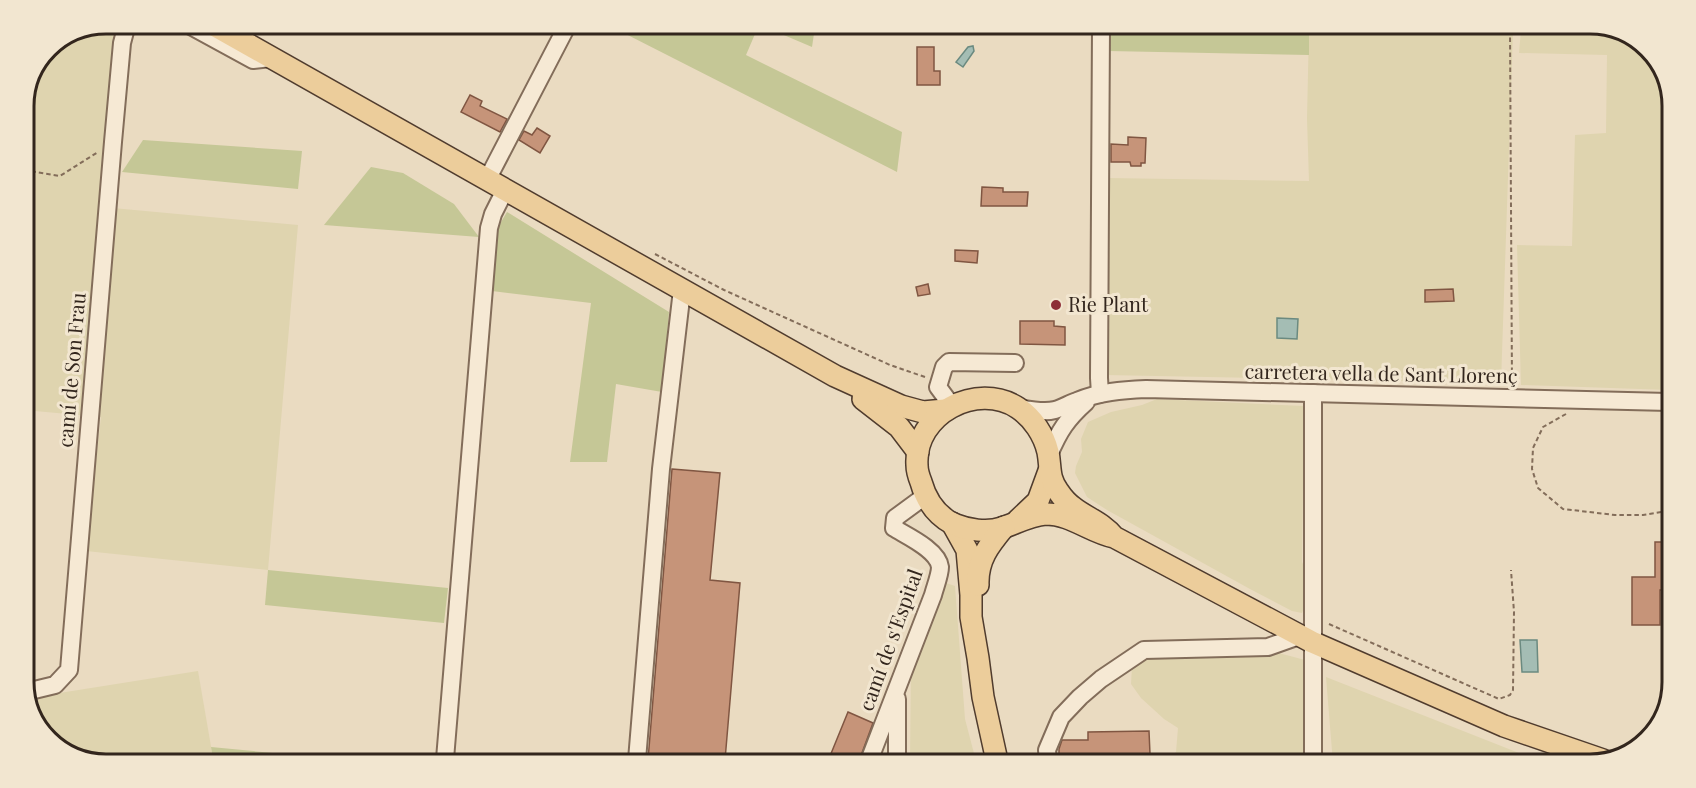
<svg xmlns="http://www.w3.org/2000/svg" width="1696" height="788" viewBox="0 0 1696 788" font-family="'Playfair Display',serif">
<rect width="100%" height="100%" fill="#eadbc1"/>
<g fill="#dfd4af">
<path d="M 106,24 L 109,24 L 115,37 L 102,207 L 298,225 L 268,570 L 86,551 L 101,417 L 24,410 L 24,101 L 48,48 Z"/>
<path d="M 1309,29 L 1513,30 L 1501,383 L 1105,375 L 1107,178 L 1309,181 L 1307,118 Z"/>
<path d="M 1521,30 L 1621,30 L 1658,60 L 1672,101 L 1669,390 L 1521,385 L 1517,245 L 1572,246 L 1575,135 L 1606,133 L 1607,55 L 1519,53 Z"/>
<path d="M 1157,399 L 1304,406 L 1302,562 L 1306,571 L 1306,603 L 1302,613 L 1292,611 L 1250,589 L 1107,510 L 1087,497 L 1075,473 L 1076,466 L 1082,452 L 1081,439 L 1088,422 L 1111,412 L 1142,405 Z"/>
<path d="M 943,582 L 955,586 L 965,719 L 976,761 L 910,761 L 911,664 Z"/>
<path d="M 1275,652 L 1305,660 L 1305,763 L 1163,762 L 1176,752 L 1178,728 L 1164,719 L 1141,698 L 1131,684 L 1132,666 L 1139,658 Z"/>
<path d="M 198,671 L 213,758 L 75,758 L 41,731 L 28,698 Z"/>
<path d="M 1326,677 L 1519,753 L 1552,764 L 1333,763 Z"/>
</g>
<g fill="#c5c796">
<path d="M 610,26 L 758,27 L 746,55 L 902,132 L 897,172 Z"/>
<path d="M 765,27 L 815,27 L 812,47 Z"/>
<path d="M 1109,28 L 1309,29 L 1309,55 L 1108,51 Z"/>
<path d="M 143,140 L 302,151 L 298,189 L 122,172 Z"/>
<path d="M 371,167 L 403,173 L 454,204 L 479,237 L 324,225 Z"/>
<path d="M 507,212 L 669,312 L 662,392 L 616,384 L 607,462 L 570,462 L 591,303 L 492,291 L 495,232 Z"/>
<path d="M 268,570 L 448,588 L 444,623 L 265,605 Z"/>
<path d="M 211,747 L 336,759 L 213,758 Z"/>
</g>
<g fill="#a4bdb4" stroke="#6b8a80" stroke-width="1.5">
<path d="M 973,46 L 974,51 L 963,67 L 956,62 L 968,47 Z"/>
<path d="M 1277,318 L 1298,319 L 1297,339 L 1277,338 Z"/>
<path d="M 1520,640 L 1537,640 L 1538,672 L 1522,672 Z"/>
</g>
<g fill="#c69479" stroke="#805642" stroke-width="1.5">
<path d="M 917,47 L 934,47 L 934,71 L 940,71 L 940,85 L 917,85 Z"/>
<path d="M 470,95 L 482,101 L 480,106 L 507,119 L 500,132 L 461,112 Z"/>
<path d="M 537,128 L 550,136 L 540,153 L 519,140 L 524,131 L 532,135 Z"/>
<path d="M 1128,137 L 1146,138 L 1145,163 L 1141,163 L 1141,166 L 1131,166 L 1130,162 L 1111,162 L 1111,144 L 1128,145 Z"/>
<path d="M 982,187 L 1003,188 L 1003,192 L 1028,192 L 1027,206 L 981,206 Z"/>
<path d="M 955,250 L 978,251 L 977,263 L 955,261 Z"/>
<path d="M 928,284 L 930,294 L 918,296 L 916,287 Z"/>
<path d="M 1453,289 L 1454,301 L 1425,302 L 1425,290 Z"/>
<path d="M 1020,321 L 1054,321 L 1054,326 L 1065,327 L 1065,345 L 1020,344 Z"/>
<path d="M 672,469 L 720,473 L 710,580 L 740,583 L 725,760 L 648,760 Z"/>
<path d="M 1655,542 L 1667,542 L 1667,590 L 1660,590 L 1660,625 L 1632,625 L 1632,577 L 1655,577 Z"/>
<path d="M 848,712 L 873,723 L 859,761 L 828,761 Z"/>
<path d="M 1149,731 L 1150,754 L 1140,754 L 1140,762 L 1059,762 L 1059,749 L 1062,740 L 1088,740 L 1088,732 Z"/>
</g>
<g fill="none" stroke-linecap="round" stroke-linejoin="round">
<g stroke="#836d5a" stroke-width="20">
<g id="minor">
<path d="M 187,24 L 253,60 L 271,58"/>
<path d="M 487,180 L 567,26"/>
<path d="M 1100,394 L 1099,378 L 1101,28"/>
<path d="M 952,406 L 938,387 L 944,367 L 949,362 L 1015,363"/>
<path d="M 1018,408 C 1030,410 1044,413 1055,410 C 1063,408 1070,403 1077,401 C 1099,392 1122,390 1146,389 L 1669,402"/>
<path d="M 1049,455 C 1059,431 1067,419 1086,402"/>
<path d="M 26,692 L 55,685 L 69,670 L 113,142 L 122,43 L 127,24"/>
<path d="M 897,699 L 897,761"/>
<path d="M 445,759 L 489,228 L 493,214 L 505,190"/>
<path d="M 637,760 L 661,469 L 682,290"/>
<path d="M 869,761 L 933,595 C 935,587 940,575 940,567 C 938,550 907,536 894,528 L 895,518 L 925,496"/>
<path d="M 1048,762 L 1047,750 L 1061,717 L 1080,697 L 1101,679 L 1144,650 L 1268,647 L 1299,636"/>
<path d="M 1313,763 L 1313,393"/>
</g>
</g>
<g stroke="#503c2e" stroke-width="24">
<g id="major">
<path d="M 212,24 L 835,376 L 901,406 L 923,412 L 945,410"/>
<path d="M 863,399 L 899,427 L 918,452"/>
<path d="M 1018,520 L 1038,501 L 1049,471"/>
<path d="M 952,523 L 967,550 L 971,595 L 971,617 L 978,658 L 983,697 L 997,761"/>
<path d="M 1114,537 C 1103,523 1087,518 1074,508 C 1068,504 1062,497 1058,491 C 1048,477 1051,468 1048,452 C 1044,435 1033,418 1018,408 C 977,381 914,414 917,465 C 917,470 919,477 921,482 C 926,500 936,515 953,524 C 968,530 987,533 1002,528 C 1017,523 1030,515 1046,514 C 1071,514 1090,532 1114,537 L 1312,642 L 1504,726 L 1603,760"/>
<path d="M 978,585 C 977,560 989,545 1004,527"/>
</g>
</g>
<g stroke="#836d5a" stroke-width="2" stroke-dasharray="4.5 3" stroke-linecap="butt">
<path d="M 1510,30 L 1512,384"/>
<path d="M 24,170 L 60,176 L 98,152"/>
<path d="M 655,254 L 724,290 L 890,365 L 925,377"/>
<path d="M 1566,414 L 1543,427 L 1533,448 L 1532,469 L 1538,488 L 1563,509 L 1615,515 L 1643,515 L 1668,511"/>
<path d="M 1329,624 L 1499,699 L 1510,695 L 1513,690 L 1514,612 L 1511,570"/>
</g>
<use href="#minor" stroke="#f6e9d4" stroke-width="16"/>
<use href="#major" stroke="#eccd9b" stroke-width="21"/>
</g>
<circle fill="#8d2e36" stroke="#f2e6d0" stroke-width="2" cx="1056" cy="305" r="6"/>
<g text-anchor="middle" stroke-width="6" stroke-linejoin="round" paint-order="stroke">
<g font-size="20" fill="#33261d" stroke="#f2e6d0" text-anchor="start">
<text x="1068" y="312">Rie Plant</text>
</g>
<g font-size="20" fill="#33261d" stroke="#f2e6d0">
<text transform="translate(72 370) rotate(-85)" y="7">camí de Son Frau</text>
<text transform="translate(1381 374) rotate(1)" y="7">carretera vella de Sant Llorenç</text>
<text transform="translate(891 640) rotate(-70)" y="7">camí de s'Espital</text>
</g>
</g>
<path d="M0 0H1696V788H0ZM106 34H1590A72 72 0 0 1 1662 106V682A72 72 0 0 1 1590 754H106A72 72 0 0 1 34 682V106A72 72 0 0 1 106 34Z" fill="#f2e6d0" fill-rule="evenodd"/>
<path fill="none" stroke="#33261d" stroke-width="3" d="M106 34H1590A72 72 0 0 1 1662 106V682A72 72 0 0 1 1590 754H106A72 72 0 0 1 34 682V106A72 72 0 0 1 106 34Z"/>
</svg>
